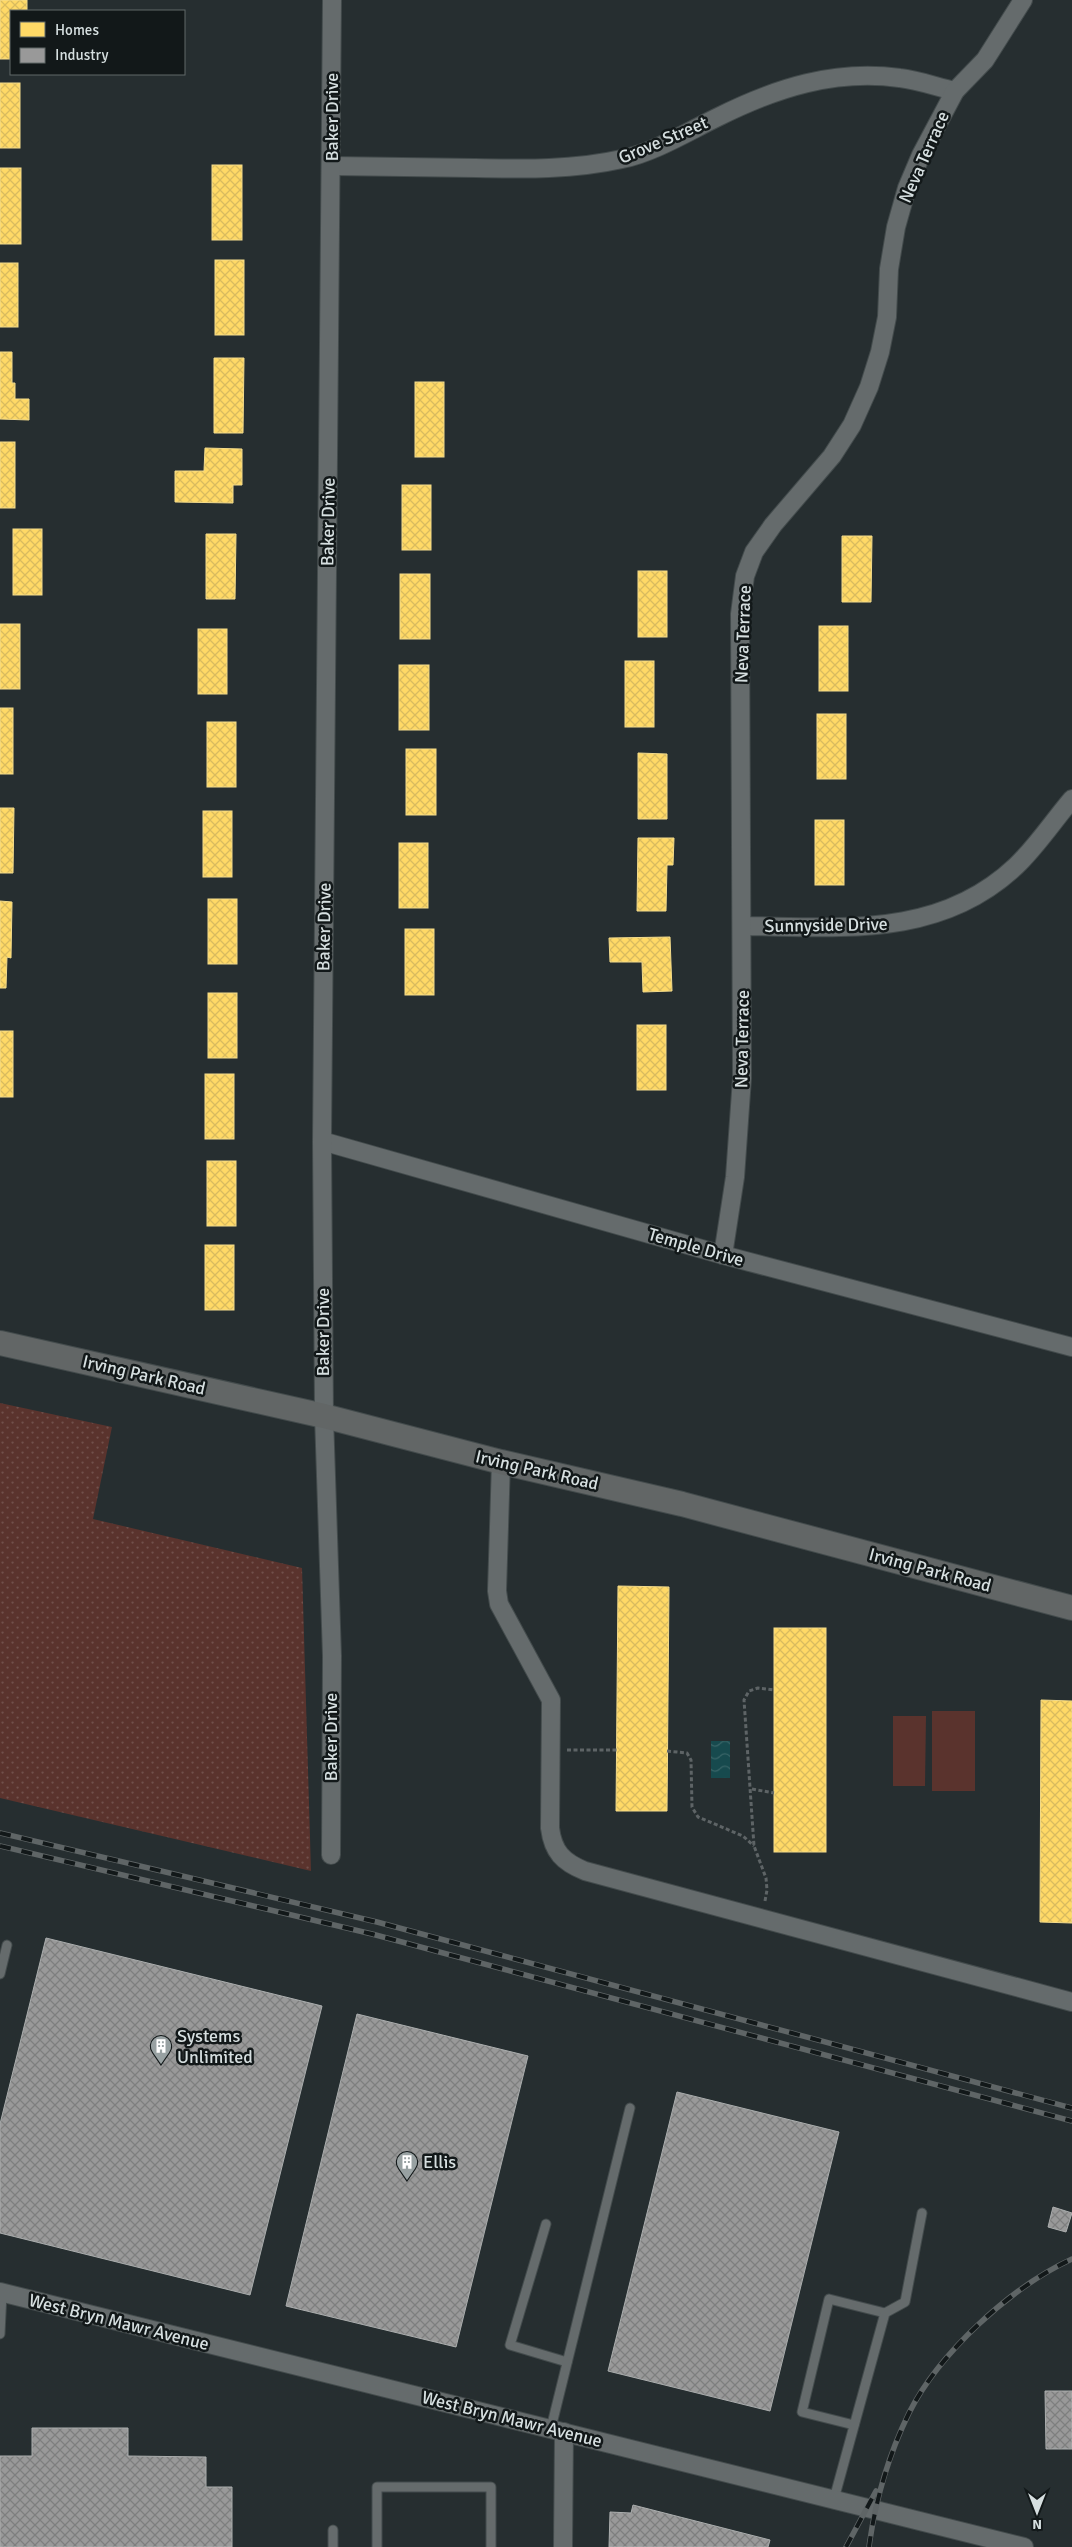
<svg xmlns="http://www.w3.org/2000/svg" width="1072" height="2547" viewBox="0 0 1072 2547" font-family="Signika,sans-serif">
<defs>
<pattern id="grass-dots" width="8" height="8" patternUnits="userSpaceOnUse" patternTransform="scale(1.25)"><rect width="8" height="8" fill="#5a332d"/><path d="M2 2h.1M6 6h.1" fill="none" stroke="#71504b" stroke-width="1.8" stroke-linecap="round"/></pattern>
<pattern id="water-waves" width="16" height="10" patternUnits="userSpaceOnUse" patternTransform="scale(1.25)"><rect width="16" height="10" fill="#174a4e"/><path d="M0 5q4-4 8 0t8 0" fill="none" stroke="#386467"/></pattern>
<pattern id="homes-cross-hatch" width="8" height="8" patternUnits="userSpaceOnUse" patternTransform="scale(1.25)"><rect width="8" height="8" fill="#ffd966"/><path d="M0 0l8 8M0 8l8-8" fill="none" stroke="#d9bb5f"/></pattern>
<pattern id="industry-cross-hatch" width="8" height="8" patternUnits="userSpaceOnUse" patternTransform="scale(1.25)"><rect width="8" height="8" fill="#999"/><path d="M0 0l8 8M0 8l8-8" fill="none" stroke="#7e7f7f"/></pattern>
</defs>
<rect width="100%" height="100%" fill="#262e30"/>
<path fill="url(#grass-dots)" d="M 0,1403 L 112,1427 L 93,1519 L 302,1568 L 311,1871 L 0,1798 Z"/>
<g fill="#5a332d">
<rect x="932" y="1711" width="43" height="80"/>
<path d="M 893,1716 L 926,1716 L 925,1786 L 893,1786 Z"/>
</g>
<rect fill="url(#water-waves)" x="711" y="1741" width="19" height="37"/>
<g fill="url(#homes-cross-hatch)" stroke="#f3db8b">
<path d="M 0,0 L 27,0 L 27,11 L 11,11 L 11,59 L 0,59 Z"/>
<rect x="0" y="83" width="20" height="65"/>
<rect x="212" y="165" width="30" height="75"/>
<rect x="0" y="168" width="21" height="76"/>
<rect x="215" y="260" width="29" height="75"/>
<rect x="0" y="263" width="18" height="64"/>
<path d="M 0,352 L 12,352 L 12,383 L 15,383 L 15,399 L 29,399 L 29,420 L 0,419 Z"/>
<path d="M 214,358 L 244,358 L 243,433 L 214,433 Z"/>
<rect x="415" y="382" width="29" height="75"/>
<rect x="0" y="442" width="15" height="66"/>
<path d="M 205,448 L 242,449 L 242,485 L 233,485 L 233,503 L 175,502 L 175,471 L 204,471 Z"/>
<rect x="402" y="485" width="29" height="65"/>
<rect x="13" y="529" width="29" height="66"/>
<path d="M 206,534 L 236,534 L 235,599 L 206,599 Z"/>
<path d="M 842,536 L 872,536 L 871,602 L 842,602 Z"/>
<rect x="638" y="571" width="29" height="66"/>
<rect x="400" y="574" width="30" height="65"/>
<rect x="0" y="624" width="20" height="65"/>
<rect x="819" y="626" width="29" height="65"/>
<rect x="198" y="629" width="29" height="65"/>
<rect x="625" y="661" width="29" height="66"/>
<rect x="399" y="665" width="30" height="65"/>
<rect x="0" y="708" width="13" height="66"/>
<rect x="817" y="714" width="29" height="65"/>
<rect x="207" y="722" width="29" height="65"/>
<rect x="406" y="749" width="30" height="66"/>
<path d="M 638,753 L 667,754 L 667,819 L 638,819 Z"/>
<path d="M 0,808 L 14,808 L 13,873 L 0,873 Z"/>
<rect x="203" y="811" width="29" height="66"/>
<rect x="815" y="820" width="29" height="65"/>
<path d="M 638,838 L 674,838 L 673,865 L 667,865 L 666,911 L 637,911 Z"/>
<rect x="399" y="843" width="29" height="65"/>
<rect x="208" y="899" width="29" height="65"/>
<path d="M 0,901 L 12,902 L 11,958 L 7,957 L 6,988 L 0,988 Z"/>
<rect x="405" y="929" width="29" height="66"/>
<path d="M 670,937 L 672,991 L 643,992 L 642,962 L 610,962 L 609,938 Z"/>
<rect x="208" y="993" width="29" height="65"/>
<rect x="637" y="1025" width="29" height="65"/>
<rect x="0" y="1031" width="13" height="66"/>
<rect x="205" y="1074" width="29" height="65"/>
<rect x="207" y="1161" width="29" height="65"/>
<rect x="205" y="1245" width="29" height="65"/>
<path d="M 618,1586 L 669,1587 L 667,1811 L 616,1811 Z"/>
<rect x="774" y="1628" width="52" height="224"/>
<path d="M 1041,1700 L 1072,1701 L 1072,1923 L 1040,1922 Z"/>
</g>
<g fill="url(#industry-cross-hatch)" stroke="#abaeae">
<path d="M 46,1938 L 322,2006 L 250,2295 L 0,2233 L 0,2124 Z"/>
<path d="M 357,2014 L 528,2056 L 456,2347 L 286,2306 Z"/>
<path d="M 677,2092 L 839,2132 L 770,2411 L 608,2371 Z"/>
<path d="M 1053,2207 L 1072,2213 L 1066,2232 L 1048,2227 Z"/>
<path d="M 1045,2391 L 1072,2391 L 1072,2449 L 1046,2449 Z"/>
<path d="M 32,2428 L 128,2428 L 128,2456 L 206,2457 L 206,2487 L 232,2487 L 232,2547 L 0,2547 L 0,2456 L 32,2456 Z"/>
<path d="M 633,2505 L 770,2540 L 768,2547 L 609,2547 L 610,2512 L 631,2513 Z"/>
</g>
<g fill="none" stroke-linecap="round" stroke-linejoin="round">
<g stroke="#434b4c" stroke-width="11">
<g id="service">
<path d="M 0,1974 L 7,1945"/>
<path d="M 546,2224 L 510,2345 L 567,2362"/>
<path d="M 0,2334 L 2,2293"/>
<path d="M 854,2425 L 802,2412 L 829,2299 L 885,2313"/>
<path d="M 551,2428 L 630,2108"/>
<path d="M 834,2499 L 885,2313 L 905,2302 L 922,2213"/>
<path d="M 333,2530 L 333,2547"/>
<path d="M 377,2547 L 377,2487 L 491,2487 L 491,2547"/>
</g>
</g>
<g stroke="#434b4c" stroke-width="20">
<g id="minor">
<path d="M 332,166 C 380,167 427,167 475,168 C 525,169 573,170 622,159 C 653,153 689,131 718,117 C 776,88 835,69 900,78 C 918,80 937,87 955,91"/>
<path d="M 743,926 C 840,927 939,939 1016,866 C 1037,846 1054,820 1072,799"/>
<path d="M 322,1141 L 723,1255 L 1072,1347"/>
<path d="M 723,1255 L 735,1177 L 742,1078 L 740,614 L 745,576 L 754,552 L 773,525 L 832,456 L 852,425 L 869,387 L 880,352 L 887,317 L 889,269 L 896,227 L 907,188 L 921,155 L 955,91 L 985,60 L 1023,0"/>
<path d="M 501,1462 L 497,1591 L 499,1604 L 551,1700 L 550,1828 C 553,1852 563,1862 585,1871 L 1072,2002"/>
<path d="M 331,1855 L 332,1656 L 324,1416 L 322,1141 L 332,0"/>
<path d="M 0,2292 L 1024,2547"/>
<path d="M 563,2547 L 564,2432"/>
</g>
</g>
<g stroke="#434b4c" stroke-width="26">
<path id="secondary" d="M 0,1343 L 324,1416 L 501,1462 L 682,1504 L 1072,1608"/>
</g>
<g stroke="#5e6466" stroke-width="3" stroke-dasharray="4 2.5" stroke-linecap="butt">
<path d="M 567,1750 L 617,1750"/>
<path d="M 667,1751 L 687,1753 L 691,1760 L 692,1807 L 698,1817 L 743,1836 L 754,1846"/>
<path d="M 752,1789 L 774,1793"/>
<path d="M 765,1901 L 767,1890 L 766,1878 L 754,1846 L 744,1700 L 749,1691 L 758,1688 L 774,1690"/>
</g>
<use href="#service" stroke="#656b6c" stroke-width="9"/>
<use href="#minor" stroke="#656b6c" stroke-width="18"/>
<use href="#secondary" stroke="#626666" stroke-width="24"/>
<g stroke="#5f6566" stroke-width="5.5">
<g id="rail">
<path d="M 0,1833 L 377,1922 L 1072,2108"/>
<path d="M 0,1846 L 372,1934 L 1072,2121"/>
<path d="M 846,2547 L 876,2491"/>
<path d="M 869,2547 C 875,2502 889,2454 909,2413 C 939,2353 1011,2287 1072,2259"/>
</g>
</g>
<use href="#rail" stroke="#121819" stroke-width="4" stroke-dasharray="11" stroke-linecap="butt"/>
</g>
<defs>
<g id="building-pin" transform="scale(1.125)"><path d="M0 17L-7.5 6A9.5 9.5 0 1 1 7.5 6Z" fill="#98a1a2" stroke="#121819"/><path d="M-4-6H4V6H1V3H-1V6H-4ZM-2.5-4.3h1.7v1.8h-1.7ZM.8-4.3h1.7v1.8H.8ZM-2.5-1h1.7V.8h-1.7ZM.8-1h1.7V.8H.8Z" fill="#fff"/></g>
</defs>
<g fill-rule="evenodd">
<use href="#building-pin" x="161" y="2046"/>
<use href="#building-pin" x="407" y="2162"/>
</g>
<g text-anchor="middle" stroke-width="5" stroke-linejoin="round" paint-order="stroke">
<g font-size="18" fill="#d6dfe0" stroke="#121819">
<text transform="translate(332 117) rotate(-90)" y="6">Baker Drive</text>
<text transform="translate(663 140) rotate(-23)" y="6">Grove Street</text>
<text transform="translate(924 157) rotate(-66)" y="6">Neva Terrace</text>
<text transform="translate(328 522) rotate(-89)" y="6">Baker Drive</text>
<text transform="translate(743 634) rotate(-88)" y="6">Neva Terrace</text>
<text transform="translate(826 925) rotate(-1)" y="6">Sunnyside Drive</text>
<text transform="translate(324 927) rotate(-89)" y="6">Baker Drive</text>
<text transform="translate(742 1039) rotate(-89)" y="6">Neva Terrace</text>
<text transform="translate(696 1247) rotate(16)" y="6">Temple Drive</text>
<text transform="translate(323 1332) rotate(-90)" y="6">Baker Drive</text>
<text transform="translate(144 1375) rotate(13)" y="6">Irving Park Road</text>
<text transform="translate(537 1470) rotate(13)" y="6">Irving Park Road</text>
<text transform="translate(930 1570) rotate(15)" y="6">Irving Park Road</text>
<text transform="translate(331 1737) rotate(-90)" y="6">Baker Drive</text>
<text transform="translate(119 2322) rotate(14)" y="6">West Bryn Mawr Avenue</text>
<text transform="translate(512 2419) rotate(14)" y="6">West Bryn Mawr Avenue</text>
</g>
<g font-size="18" fill="#d6dfe0" stroke="#121819" text-anchor="start">
<text x="177" y="2042">Systems<tspan x="177" dy="21">Unlimited</tspan></text>
<text x="423" y="2168">Ellis</text>
</g>
</g>
<rect x="10" y="10" width="175" height="65" fill="#121819" stroke="#606869"/>
<rect x="20" y="22" width="25" height="15" fill="#ffd966" stroke="#606869"/>
<text x="55" y="35" font-size="15" fill="#d6dfe0">Homes</text>
<rect x="20" y="48" width="25" height="15" fill="#999999" stroke="#606869"/>
<text x="55" y="60" font-size="15" fill="#d6dfe0">Industry</text>
<g transform="translate(1037 2512) rotate(180)" stroke="#121819" stroke-width="4" paint-order="stroke">
<path d="M0-4L9 19L0 12L-9 19Z" fill="#d6dfe0"/>
<text y="-8" font-size="14" font-weight="bold" text-anchor="middle" fill="#d6dfe0">N</text>
</g>
</svg>
